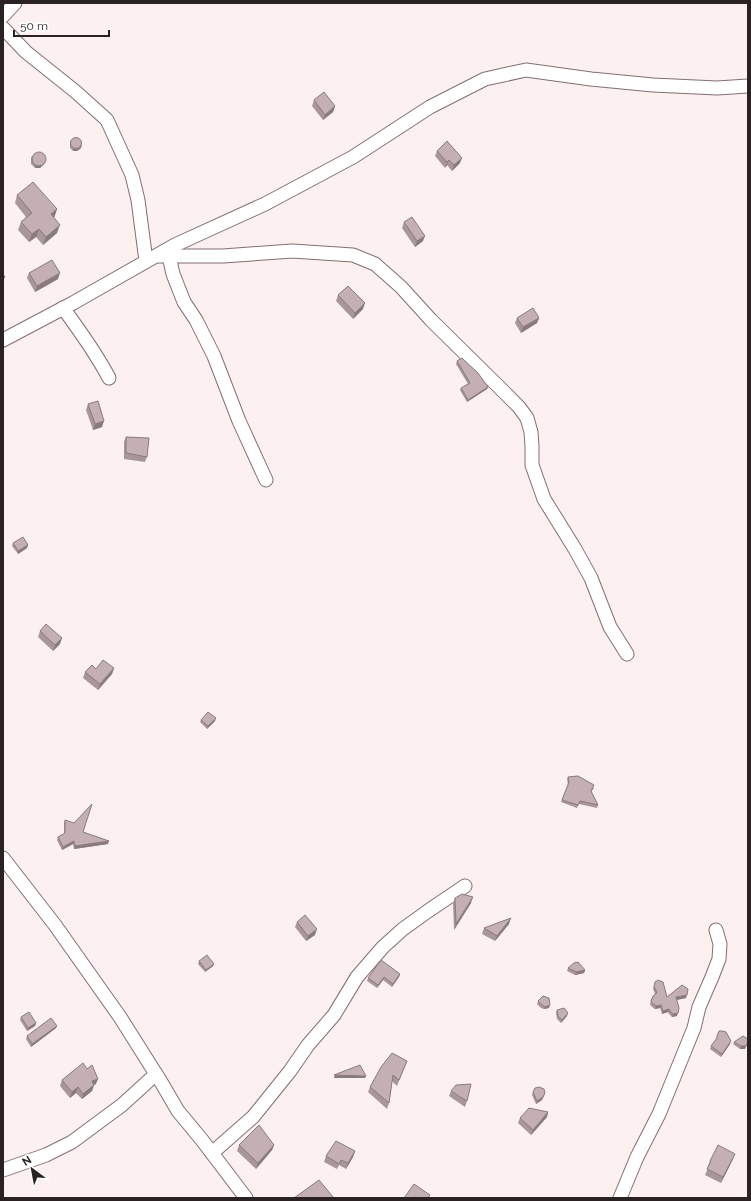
<svg xmlns="http://www.w3.org/2000/svg" width="751" height="1201" viewBox="0 0 751 1201" font-family="Raleway,sans-serif">
<rect width="100%" height="100%" fill="#fdf0f1"/>
<g fill="none" stroke-linecap="round" stroke-linejoin="round">
<g stroke="#826f71" stroke-width="15">
<g id="minor">
<path d="M 3,16 L 15,3"/>
<path d="M 3,28 L 26,52 L 76,92 L 107,120 L 132,175 L 138,200 L 146,261"/>
<path d="M 158,256 L 223,256 L 292,251 L 353,255 L 375,264 L 401,287 L 431,320 L 499,387 L 519,407 L 527,418 L 531,432 L 532,446 L 532,465 L 544,499 L 575,549 L 591,578 L 610,627 L 627,654"/>
<path d="M 169,256 L 173,274 L 184,302 L 196,320 L 214,356 L 239,421 L 266,480"/>
<path d="M 63,308 C 80,331 96,353 109,378"/>
<path d="M 3,340 L 73,303 L 175,245 L 265,204 L 353,157 L 430,107 L 485,79 L 526,70 L 591,79 L 653,85 L 717,88 L 748,86"/>
<path d="M 3,858 L 55,925 L 120,1017 L 161,1082 L 178,1111 L 202,1140 L 246,1198"/>
<path d="M 212,1153 L 253,1117 L 290,1071 L 308,1045 L 334,1015 L 357,977 L 383,947 L 403,929 L 428,911 L 465,886"/>
<path d="M 3,1170 L 46,1155 L 72,1142 L 122,1105 L 156,1074"/>
<path d="M 620,1198 L 637,1157 L 659,1114 L 694,1028 L 699,1007 L 712,977 L 719,959 L 720,944 L 716,930"/>
</g>
</g>
<use href="#minor" stroke="#fff" stroke-width="13"/>
</g>
<g fill="#a99699">
<path d="M 314,100 L 335,106 L 333,112 L 323,120 L 312,106 Z"/>
<path d="M 71,140 L 81,148 L 77,151 L 73,151 L 70,148 L 70,143 Z"/>
<path d="M 437,151 L 460,163 L 452,171 L 447,165 L 445,168 L 435,156 Z"/>
<path d="M 32,156 L 44,164 L 40,168 L 35,168 L 31,164 L 31,158 Z"/>
<path d="M 17,195 L 57,209 L 54,218 L 57,233 L 43,245 L 36,237 L 29,242 L 18,230 L 21,222 L 26,217 L 15,203 Z"/>
<path d="M 404,222 L 423,241 L 415,247 L 402,228 Z"/>
<path d="M 29,273 L 58,279 L 35,292 L 27,278 Z"/>
<path d="M 338,295 L 363,309 L 353,319 L 336,301 Z"/>
<path d="M 517,318 L 539,318 L 537,323 L 521,333 L 515,323 Z"/>
<path d="M 457,361 L 488,387 L 487,389 L 467,402 L 460,390 L 461,388 L 468,384 L 456,364 Z"/>
<path d="M 88,404 L 102,427 L 93,430 L 86,410 Z"/>
<path d="M 126,437 L 147,457 L 145,462 L 124,459 L 124,442 Z"/>
<path d="M 13,543 L 28,545 L 27,548 L 18,554 L 12,546 Z"/>
<path d="M 40,631 L 60,644 L 53,651 L 38,637 Z"/>
<path d="M 114,668 L 112,674 L 98,690 L 83,678 L 85,672 L 96,669 Z"/>
<path d="M 201,720 L 215,721 L 207,729 L 200,722 Z"/>
<path d="M 568,777 L 594,788 L 591,792 L 598,805 L 597,808 L 579,804 L 577,808 L 561,802 L 568,785 L 567,779 Z"/>
<path d="M 65,820 L 83,832 L 108,844 L 74,849 L 73,844 L 62,850 L 57,840 L 58,837 L 64,834 L 64,823 Z"/>
<path d="M 455,898 L 471,903 L 454,930 L 453,904 Z"/>
<path d="M 297,922 L 315,935 L 306,941 L 295,927 Z"/>
<path d="M 509,924 L 495,941 L 482,934 L 484,928 Z"/>
<path d="M 199,961 L 214,964 L 213,966 L 205,972 L 198,964 Z"/>
<path d="M 568,968 L 585,970 L 584,973 L 575,975 L 567,971 Z"/>
<path d="M 400,974 L 399,977 L 392,987 L 383,980 L 377,988 L 367,981 L 368,978 Z"/>
<path d="M 655,982 L 667,997 L 686,998 L 677,1000 L 677,1016 L 672,1017 L 669,1014 L 668,1012 L 662,1014 L 660,1008 L 655,1009 L 651,1006 L 650,1004 L 653,996 L 655,994 L 653,989 Z"/>
<path d="M 538,1001 L 549,1008 L 544,1009 L 541,1008 L 537,1004 Z"/>
<path d="M 557,1010 L 567,1016 L 561,1023 L 557,1019 L 556,1013 Z"/>
<path d="M 21,1017 L 36,1023 L 35,1026 L 27,1031 L 20,1020 Z"/>
<path d="M 57,1026 L 56,1028 L 31,1047 L 26,1039 L 27,1036 Z"/>
<path d="M 717,1036 L 730,1044 L 721,1057 L 710,1049 L 711,1046 L 716,1040 Z"/>
<path d="M 734,1042 L 745,1049 L 740,1049 L 733,1044 Z"/>
<path d="M 407,1061 L 397,1086 L 392,1081 L 389,1103 L 387,1109 L 368,1092 L 370,1087 Z"/>
<path d="M 62,1080 L 96,1084 L 94,1085 L 92,1091 L 82,1099 L 76,1093 L 70,1098 L 60,1086 Z"/>
<path d="M 451,1091 L 467,1101 L 465,1107 L 449,1096 Z"/>
<path d="M 533,1092 L 544,1096 L 542,1100 L 536,1104 L 532,1095 Z"/>
<path d="M 548,1112 L 547,1117 L 531,1135 L 518,1123 L 520,1118 Z"/>
<path d="M 239,1145 L 274,1145 L 272,1150 L 256,1169 L 237,1151 Z"/>
<path d="M 355,1151 L 353,1157 L 346,1169 L 339,1165 L 337,1169 L 324,1162 L 326,1156 Z"/>
<path d="M 733,1159 L 721,1183 L 705,1175 L 709,1166 L 708,1166 L 710,1161 Z"/>
</g>
<g fill="#897a7d">
<path d="M 335,106 L 333,112 L 323,120 L 325,115 Z"/>
<path d="M 82,145 L 81,148 L 77,151 L 73,151 L 74,148 Z"/>
<path d="M 462,158 L 460,163 L 452,171 L 454,165 Z"/>
<path d="M 449,160 L 447,165 L 445,168 L 447,162 Z"/>
<path d="M 45,161 L 44,164 L 40,168 L 35,168 L 36,165 Z"/>
<path d="M 57,209 L 54,218 L 51,214 Z"/>
<path d="M 60,225 L 57,233 L 43,245 L 46,237 Z"/>
<path d="M 39,229 L 36,237 L 29,242 L 32,234 Z"/>
<path d="M 425,236 L 423,241 L 415,247 L 417,241 Z"/>
<path d="M 60,273 L 58,279 L 35,292 L 37,286 Z"/>
<path d="M 365,303 L 363,309 L 353,319 L 355,313 Z"/>
<path d="M 539,318 L 537,323 L 521,333 L 523,327 Z"/>
<path d="M 488,387 L 487,389 L 467,402 L 468,400 Z"/>
<path d="M 104,421 L 102,427 L 93,430 L 95,424 Z"/>
<path d="M 28,545 L 27,548 L 18,554 L 18,551 Z"/>
<path d="M 62,638 L 60,644 L 53,651 L 55,645 Z"/>
<path d="M 114,668 L 112,674 L 98,690 L 100,684 Z"/>
<path d="M 216,718 L 215,721 L 207,729 L 208,726 Z"/>
<path d="M 74,841 L 73,844 L 62,850 L 63,847 Z"/>
<path d="M 109,841 L 108,844 L 74,849 L 75,846 Z"/>
<path d="M 473,897 L 471,903 L 454,930 L 456,924 Z"/>
<path d="M 511,918 L 509,924 L 495,941 L 497,936 Z"/>
<path d="M 317,929 L 315,935 L 306,941 L 308,936 Z"/>
<path d="M 214,964 L 213,966 L 205,972 L 206,970 Z"/>
<path d="M 585,970 L 584,973 L 575,975 L 576,972 Z"/>
<path d="M 400,974 L 399,977 L 392,987 L 393,984 Z"/>
<path d="M 384,977 L 383,980 L 377,988 L 378,985 Z"/>
<path d="M 687,995 L 686,998 L 676,1000 L 676,997 Z"/>
<path d="M 550,1005 L 549,1008 L 544,1009 L 545,1007 Z"/>
<path d="M 661,1005 L 660,1008 L 655,1009 L 656,1006 Z"/>
<path d="M 669,1009 L 668,1012 L 662,1014 L 663,1011 Z"/>
<path d="M 568,1013 L 567,1016 L 561,1023 L 562,1020 Z"/>
<path d="M 678,1013 L 677,1016 L 672,1017 L 673,1014 Z"/>
<path d="M 36,1023 L 35,1026 L 27,1031 L 28,1028 Z"/>
<path d="M 57,1026 L 56,1028 L 31,1047 L 32,1044 Z"/>
<path d="M 731,1041 L 730,1044 L 721,1057 L 722,1054 Z"/>
<path d="M 748,1042 L 745,1049 L 740,1049 L 741,1046 Z"/>
<path d="M 335,1075 L 366,1076 L 365,1078 L 334,1078 Z"/>
<path d="M 98,1079 L 96,1084 L 94,1085 L 92,1091 L 82,1099 L 83,1094 L 92,1081 Z"/>
<path d="M 78,1087 L 76,1093 L 70,1098 L 72,1092 Z"/>
<path d="M 545,1093 L 542,1100 L 536,1104 L 537,1101 Z"/>
<path d="M 548,1112 L 547,1117 L 531,1135 L 533,1130 Z"/>
<path d="M 274,1145 L 272,1150 L 256,1169 L 258,1163 Z"/>
<path d="M 355,1151 L 353,1157 L 346,1169 L 348,1163 Z"/>
<path d="M 735,1154 L 733,1159 L 721,1183 L 723,1177 Z"/>
</g>
<g fill="#c4afb2" stroke="#897a7d">
<path d="M 324,92 L 335,106 L 325,115 L 314,100 Z"/>
<circle cx="76" cy="143" r="5.5"/>
<path d="M 447,141 L 462,158 L 454,165 L 449,160 L 447,162 L 437,151 Z"/>
<circle cx="39" cy="159" r="7"/>
<path d="M 33,182 L 57,209 L 51,214 L 60,225 L 46,237 L 39,229 L 32,234 L 21,222 L 32,213 L 17,195 Z"/>
<path d="M 412,217 L 425,236 L 417,241 L 404,222 Z"/>
<path d="M 52,260 L 60,273 L 37,286 L 29,273 Z"/>
<path d="M 3,274 L 5,277 L 3,279 Z"/>
<path d="M 348,286 L 365,303 L 355,313 L 338,295 Z"/>
<path d="M 533,308 L 539,318 L 523,327 L 517,318 Z"/>
<path d="M 462,358 L 478,373 L 488,387 L 468,400 L 461,388 L 470,383 L 457,361 Z"/>
<path d="M 98,401 L 104,421 L 95,424 L 88,404 Z"/>
<path d="M 126,437 L 149,438 L 147,457 L 126,453 Z"/>
<path d="M 23,537 L 28,545 L 18,551 L 13,543 Z"/>
<path d="M 46,624 L 62,638 L 55,645 L 40,631 Z"/>
<path d="M 103,660 L 114,668 L 100,684 L 85,672 L 92,665 L 96,669 Z"/>
<path d="M 208,712 L 216,718 L 208,726 L 201,720 Z"/>
<path d="M 578,776 L 594,785 L 591,791 L 598,805 L 580,801 L 578,805 L 562,800 L 569,782 L 568,777 Z"/>
<path d="M 92,804 L 83,832 L 109,841 L 75,846 L 74,841 L 63,847 L 58,837 L 65,833 L 65,820 L 74,823 Z"/>
<path d="M 462,894 L 473,897 L 456,924 L 455,898 Z"/>
<path d="M 305,915 L 317,929 L 308,936 L 297,922 Z"/>
<path d="M 511,918 L 497,936 L 484,928 Z"/>
<path d="M 207,955 L 214,964 L 206,970 L 199,961 Z"/>
<path d="M 381,960 L 400,974 L 393,984 L 384,977 L 378,985 L 368,978 Z"/>
<path d="M 578,962 L 585,970 L 576,972 L 568,968 L 574,963 Z"/>
<path d="M 658,980 L 663,982 L 667,997 L 682,985 L 688,989 L 687,995 L 676,997 L 679,1008 L 678,1013 L 673,1014 L 670,1011 L 669,1009 L 663,1011 L 661,1005 L 656,1006 L 652,1003 L 651,1001 L 653,996 L 657,993 L 654,986 L 655,982 Z"/>
<path d="M 543,996 L 549,998 L 550,1005 L 545,1007 L 542,1005 L 538,1001 Z"/>
<path d="M 564,1008 L 568,1013 L 562,1020 L 558,1016 L 557,1010 Z"/>
<path d="M 29,1012 L 36,1023 L 28,1028 L 21,1017 Z"/>
<path d="M 51,1018 L 57,1026 L 32,1044 L 27,1036 Z"/>
<path d="M 719,1031 L 722,1031 L 726,1032 L 731,1041 L 722,1054 L 711,1046 L 717,1038 L 717,1036 Z"/>
<path d="M 743,1036 L 748,1039 L 748,1042 L 746,1046 L 741,1046 L 734,1042 Z"/>
<path d="M 392,1053 L 407,1061 L 399,1080 L 393,1075 L 389,1103 L 370,1087 L 381,1067 Z"/>
<path d="M 83,1063 L 87,1069 L 92,1065 L 98,1079 L 92,1081 L 94,1085 L 83,1094 L 78,1087 L 72,1092 L 62,1080 Z"/>
<path d="M 360,1065 L 366,1076 L 335,1075 L 334,1075 Z"/>
<path d="M 471,1084 L 467,1101 L 451,1091 L 456,1085 Z"/>
<path d="M 539,1087 L 544,1089 L 545,1093 L 543,1097 L 537,1101 L 533,1092 L 535,1088 Z"/>
<path d="M 529,1108 L 548,1112 L 533,1130 L 520,1118 Z"/>
<path d="M 259,1125 L 274,1145 L 258,1163 L 239,1145 Z"/>
<path d="M 336,1141 L 355,1151 L 348,1163 L 341,1160 L 339,1164 L 326,1156 Z"/>
<path d="M 718,1145 L 735,1154 L 723,1177 L 707,1169 L 711,1161 L 710,1161 Z"/>
<path d="M 319,1180 L 334,1198 L 294,1198 Z"/>
<path d="M 414,1184 L 430,1195 L 428,1198 L 404,1198 Z"/>
</g>
<rect width="751" height="1201" fill="none" stroke="#292122" stroke-width="8"/>
<g transform="translate(32 1169) rotate(328)" stroke="#ffffff" stroke-width="3" paint-order="stroke">
<path d="M0-3L7 15L0 10L-7 15Z" fill="#292122"/>
<text y="-6" font-size="11" font-weight="bold" text-anchor="middle" fill="#292122">N</text>
</g>
<path d="M14 30v6h95v-6" fill="none" stroke="#292122" stroke-width="2"/>
<text x="20" y="30" font-size="12" fill="#292122" stroke="#ffffff" stroke-width="3" paint-order="stroke">50 m</text>
</svg>
